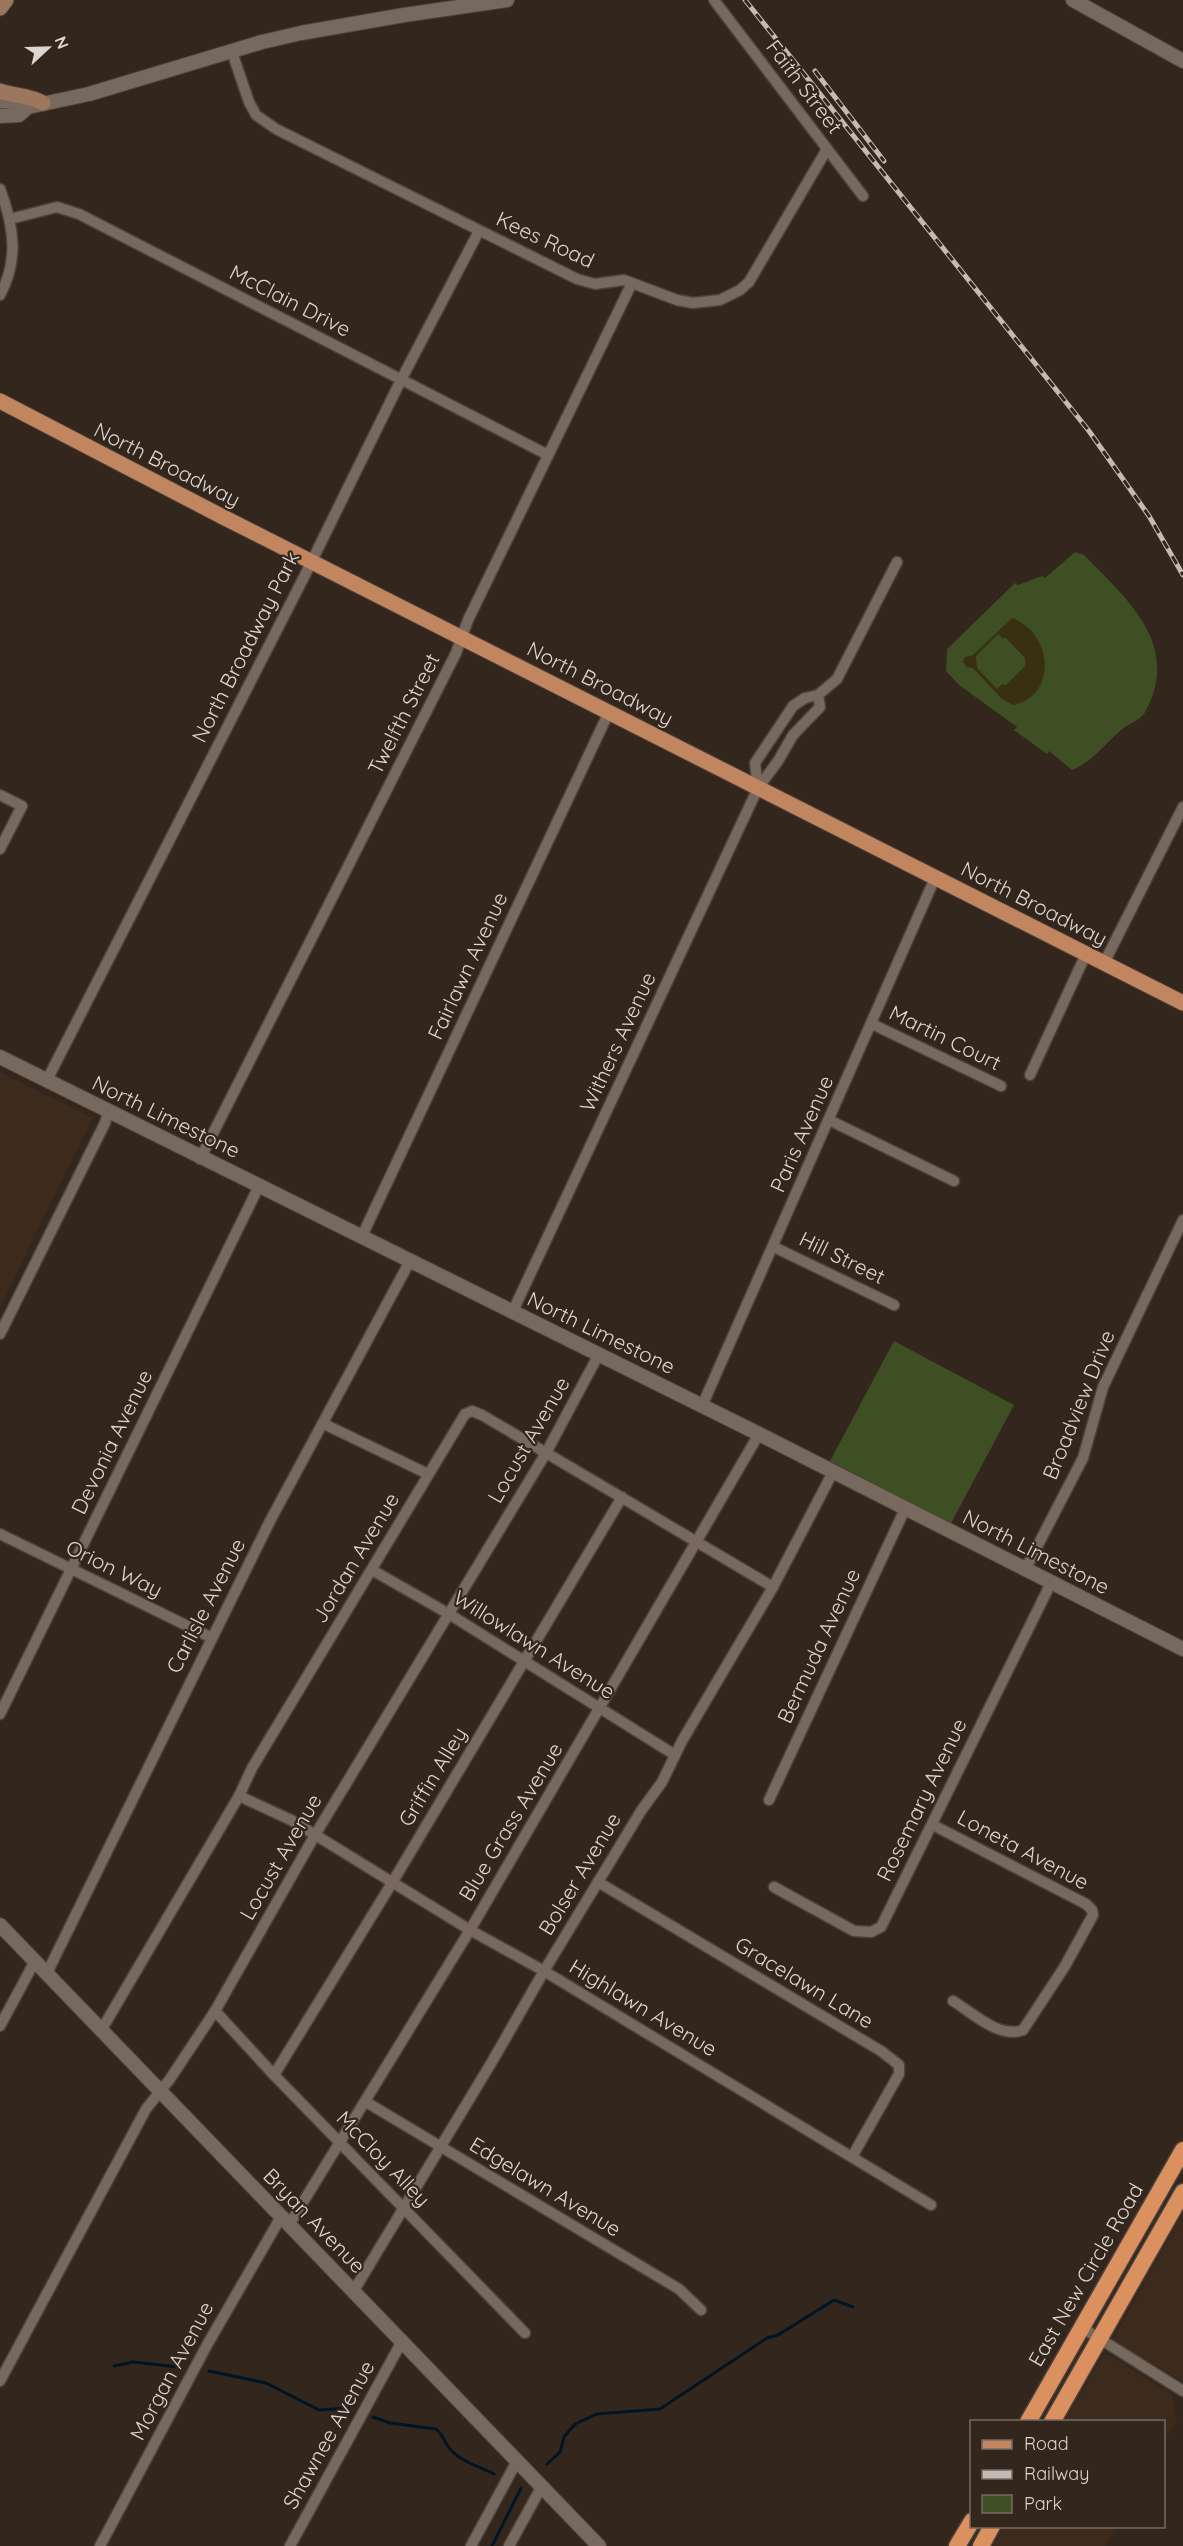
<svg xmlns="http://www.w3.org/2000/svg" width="1183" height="2546" viewBox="0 0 1183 2546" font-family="Quicksand,sans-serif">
<rect width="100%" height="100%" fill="#32261d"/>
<g fill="#3c2b1d">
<path d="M 0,1072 L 93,1118 L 0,1307 Z"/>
<path d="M 1183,2214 L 1183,2381 L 1115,2342 L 1113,2339 Z"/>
<path d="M 1108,2354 L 1172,2395 L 1177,2420 L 1164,2443 L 1164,2422 L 1065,2421 L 1103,2355 Z"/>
<path d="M 1005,2526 L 1116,2526 L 1116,2527 L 1105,2546 L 993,2546 Z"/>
</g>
<g fill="#3e4f23">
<path d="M 1075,552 L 1084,555 C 1128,600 1183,646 1144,714 C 1139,720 1131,723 1125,727 C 1105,742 1096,760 1072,770 L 1049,751 L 1047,754 L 1014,730 L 1017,727 L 959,685 L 946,671 L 947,649 L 1015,583 L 1018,585 L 1042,576 L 1045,578 Z"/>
<path d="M 894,1341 L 1014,1405 L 950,1525 L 830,1461 Z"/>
</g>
<path fill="#383010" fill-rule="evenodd" d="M 1012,618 C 1054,633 1057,697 1013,705 L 1001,698 L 973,668 L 967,667 L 963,662 L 965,657 L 973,655 ZM 998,634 L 1002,638 L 1006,638 L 1025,658 L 1025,666 L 1006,685 L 1002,684 L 997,689 L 977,668 L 976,656 Z"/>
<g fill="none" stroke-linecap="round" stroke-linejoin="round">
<g stroke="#001524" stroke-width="3">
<path d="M 114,2366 L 133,2362 L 177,2367"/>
<path d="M 209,2371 L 266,2383 L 319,2410 L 348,2408"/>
<path d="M 373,2417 L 390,2423 L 436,2429 C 443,2434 444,2442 450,2449 C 460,2461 480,2467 494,2474"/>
<path d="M 547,2464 L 560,2452 L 564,2437 L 575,2424 L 597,2414 L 660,2409 L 767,2338 L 778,2335 L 834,2300 L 853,2307"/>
<path d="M 492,2546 L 521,2488"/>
</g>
<g stroke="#4d423b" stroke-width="13">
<g id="minor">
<path d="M 714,0 L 863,196"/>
<path d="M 232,52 L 249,102 L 256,115 L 276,129 L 577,279 L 595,284 L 624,280 L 677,300 L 693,303 L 720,300 L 740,290 L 749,282 L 827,149"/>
<path d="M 0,189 C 14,226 19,260 0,295"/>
<path d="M 10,219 L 57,207 L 79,214 L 548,455"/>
<path d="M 758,788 L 755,763 L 793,706 L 805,698 L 818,695 L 837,679 L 897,562"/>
<path d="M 0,795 L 22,806 L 0,849"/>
<path d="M 1104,963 L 1183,807"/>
<path d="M 872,1024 L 1001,1086"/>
<path d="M 1030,1075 L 1086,954"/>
<path d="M 47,1080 L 305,575 L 401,380 L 479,231"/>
<path d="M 829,1120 L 954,1181"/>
<path d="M 200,1159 L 456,653 L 468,620 L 632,283"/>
<path d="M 362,1236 L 609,712"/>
<path d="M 774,1247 L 894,1305"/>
<path d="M 512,1313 L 758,788 L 778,761 L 793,735 L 820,707 L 818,695"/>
<path d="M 0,1334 L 105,1123 L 108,1113"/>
<path d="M 702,1406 L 935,878"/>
<path d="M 324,1424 L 428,1474"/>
<path d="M 0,1534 L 212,1638"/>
<path d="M 372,1570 L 449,1614 L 675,1755"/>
<path d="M 1025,1570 L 1083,1458 L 1103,1387 L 1183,1220"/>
<path d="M 0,1714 L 259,1186"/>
<path d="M 239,1796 L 291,1820 L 470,1930 L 544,1971 L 931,2205"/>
<path d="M 769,1800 L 905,1509"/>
<path d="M 933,1825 L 1086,1904 L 1092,1910 L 1093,1915 L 1065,1966 L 1023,2030 C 999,2039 973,2013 953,2001"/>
<path d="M 598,1882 L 881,2051 L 899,2065 L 899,2074 L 852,2157"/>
<path d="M 774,1887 L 854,1931 L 871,1932 L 881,1927 L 1051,1583"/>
<path d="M 47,1973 L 270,1521 L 410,1261"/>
<path d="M 215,2011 L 274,2075 L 525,2333"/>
<path d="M 0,2026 L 35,1961"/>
<path d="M 102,2029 L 239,1796 L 252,1768 L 465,1414 L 472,1411 L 482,1415 L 773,1587"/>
<path d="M 274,2075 L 392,1883 L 622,1497"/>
<path d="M 366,2102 L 679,2289 L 701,2310"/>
<path d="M 289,2225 L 470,1930 L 759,1434"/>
<path d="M 353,2292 L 493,2060 L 544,1971 L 641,1811 L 662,1782 L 682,1741 L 773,1587 L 833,1472"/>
<path d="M 1081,2327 L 1183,2391"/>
<path d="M 0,2381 L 146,2109 L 170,2079 L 215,2011 L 315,1835 L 546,1453 L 599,1354"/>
<path d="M 100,2546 L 207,2345 L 281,2217"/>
<path d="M 290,2546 L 401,2343"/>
<path d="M 471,2546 L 517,2461"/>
<path d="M 509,2546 L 542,2486"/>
</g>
</g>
<g stroke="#4d423b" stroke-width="16">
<g id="tertiary">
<path d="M 1073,0 L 1183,61"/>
<path d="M 0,101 L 20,102 L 26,106"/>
<path d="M 0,116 L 19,115 L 28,107 L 89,94 L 262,42 L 301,33 L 404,15 L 507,0"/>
<path d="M 0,1057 L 759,1434 L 1183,1649"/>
<path d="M 0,1925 L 599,2546"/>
</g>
</g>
<g stroke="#4d423b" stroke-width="17">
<g id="secondary">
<path d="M 0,8 L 6,0"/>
<path d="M 0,91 C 15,96 29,95 43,103"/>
</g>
</g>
<g stroke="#4d423b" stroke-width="17">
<path id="primary" d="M 0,401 L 223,517 L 1183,1003"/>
</g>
<g stroke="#4d423b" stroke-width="19">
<g id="trunk">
<path d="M 1028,2422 L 1183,2150"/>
<path d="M 1052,2422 L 1183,2192"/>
<path d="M 957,2546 L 972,2521"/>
<path d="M 981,2546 L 992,2526"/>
</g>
</g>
<use href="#minor" stroke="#77695e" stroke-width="10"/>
<use href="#tertiary" stroke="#77695e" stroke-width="14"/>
<use href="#secondary" stroke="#9c775e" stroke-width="15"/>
<use href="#primary" stroke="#c1865f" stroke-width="15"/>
<use href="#trunk" stroke="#da905f" stroke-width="16"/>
<g stroke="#c3bab3" stroke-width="5">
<g id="rail">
<path d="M 745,0 L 1089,431 L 1149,516 L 1183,575"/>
<path d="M 815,71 L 884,161"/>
</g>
</g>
<use href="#rail" stroke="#32261d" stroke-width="3" stroke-dasharray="9" stroke-linecap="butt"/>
</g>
<g text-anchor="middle" stroke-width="4.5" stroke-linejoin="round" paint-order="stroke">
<g font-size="21" fill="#ddd5cf" stroke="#32261d">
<text transform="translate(804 87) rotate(53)" y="7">Faith Street</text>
<text transform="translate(545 240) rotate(25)" y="7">Kees Road</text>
<text transform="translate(290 301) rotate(27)" y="7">McClain Drive</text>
<text transform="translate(167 465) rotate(27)" y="7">North Broadway</text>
<text transform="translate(246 647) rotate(-63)" y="7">North Broadway Park</text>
<text transform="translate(600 684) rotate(27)" y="7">North Broadway</text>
<text transform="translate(404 714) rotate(-63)" y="7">Twelfth Street</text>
<text transform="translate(1034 904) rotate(27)" y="7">North Broadway</text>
<text transform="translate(468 966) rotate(-65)" y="7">Fairlawn Avenue</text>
<text transform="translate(945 1038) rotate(26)" y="7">Martin Court</text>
<text transform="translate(618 1042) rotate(-65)" y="7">Withers Avenue</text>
<text transform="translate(166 1117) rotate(26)" y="7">North Limestone</text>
<text transform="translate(802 1134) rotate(-66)" y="7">Paris Avenue</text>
<text transform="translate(842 1258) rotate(26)" y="7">Hill Street</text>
<text transform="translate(601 1333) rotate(26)" y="7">North Limestone</text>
<text transform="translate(1079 1405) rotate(-68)" y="7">Broadview Drive</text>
<text transform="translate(529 1440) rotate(-60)" y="7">Locust Avenue</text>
<text transform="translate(112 1442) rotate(-64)" y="7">Devonia Avenue</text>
<text transform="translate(1036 1552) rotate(27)" y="7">North Limestone</text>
<text transform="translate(356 1558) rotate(-59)" y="7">Jordan Avenue</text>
<text transform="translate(114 1569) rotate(26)" y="7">Orion Way</text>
<text transform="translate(206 1606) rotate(-63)" y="7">Carlisle Avenue</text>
<text transform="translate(534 1645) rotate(32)" y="7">Willowlawn Avenue</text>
<text transform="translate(819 1646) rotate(-65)" y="7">Bermuda Avenue</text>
<text transform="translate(433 1777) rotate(-59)" y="7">Griffin Alley</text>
<text transform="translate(922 1800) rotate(-64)" y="7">Rosemary Avenue</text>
<text transform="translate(511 1822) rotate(-59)" y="7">Blue Grass Avenue</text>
<text transform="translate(1023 1850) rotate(28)" y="7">Loneta Avenue</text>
<text transform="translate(281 1857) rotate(-60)" y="7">Locust Avenue</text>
<text transform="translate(580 1874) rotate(-59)" y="7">Bolser Avenue</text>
<text transform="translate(804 1983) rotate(31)" y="7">Gracelawn Lane</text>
<text transform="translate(643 2008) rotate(31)" y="7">Highlawn Avenue</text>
<text transform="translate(383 2159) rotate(46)" y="7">McCloy Alley</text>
<text transform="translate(545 2187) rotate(31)" y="7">Edgelawn Avenue</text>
<text transform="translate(314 2221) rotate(46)" y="7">Bryan Avenue</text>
<text transform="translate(1086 2275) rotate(-60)" y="7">East New Circle Road</text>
<text transform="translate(172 2371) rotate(-62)" y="7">Morgan Avenue</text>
<text transform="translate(329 2435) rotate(-61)" y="7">Shawnee Avenue</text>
</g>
</g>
<rect x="970" y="2420" width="195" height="108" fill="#32261d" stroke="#766c64" stroke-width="1.5"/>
<rect x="982" y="2440" width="30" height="9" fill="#c1865f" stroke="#766c64" stroke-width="1.5"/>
<text x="1024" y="2450" font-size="18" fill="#ddd5cf">Road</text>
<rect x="982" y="2470" width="30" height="9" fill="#c3bab3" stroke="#766c64" stroke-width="1.5"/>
<text x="1024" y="2480" font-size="18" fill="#ddd5cf">Railway</text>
<rect x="982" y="2495" width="30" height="18" fill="#3e4f23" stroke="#766c64" stroke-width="1.5"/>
<text x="1024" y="2510" font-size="18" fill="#ddd5cf">Park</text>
<g transform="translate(48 48) rotate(68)" stroke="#32261d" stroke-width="4.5" paint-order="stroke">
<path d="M0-4.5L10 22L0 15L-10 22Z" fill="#ddd5cf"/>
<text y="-9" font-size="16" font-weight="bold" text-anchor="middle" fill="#ddd5cf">N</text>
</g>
</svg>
